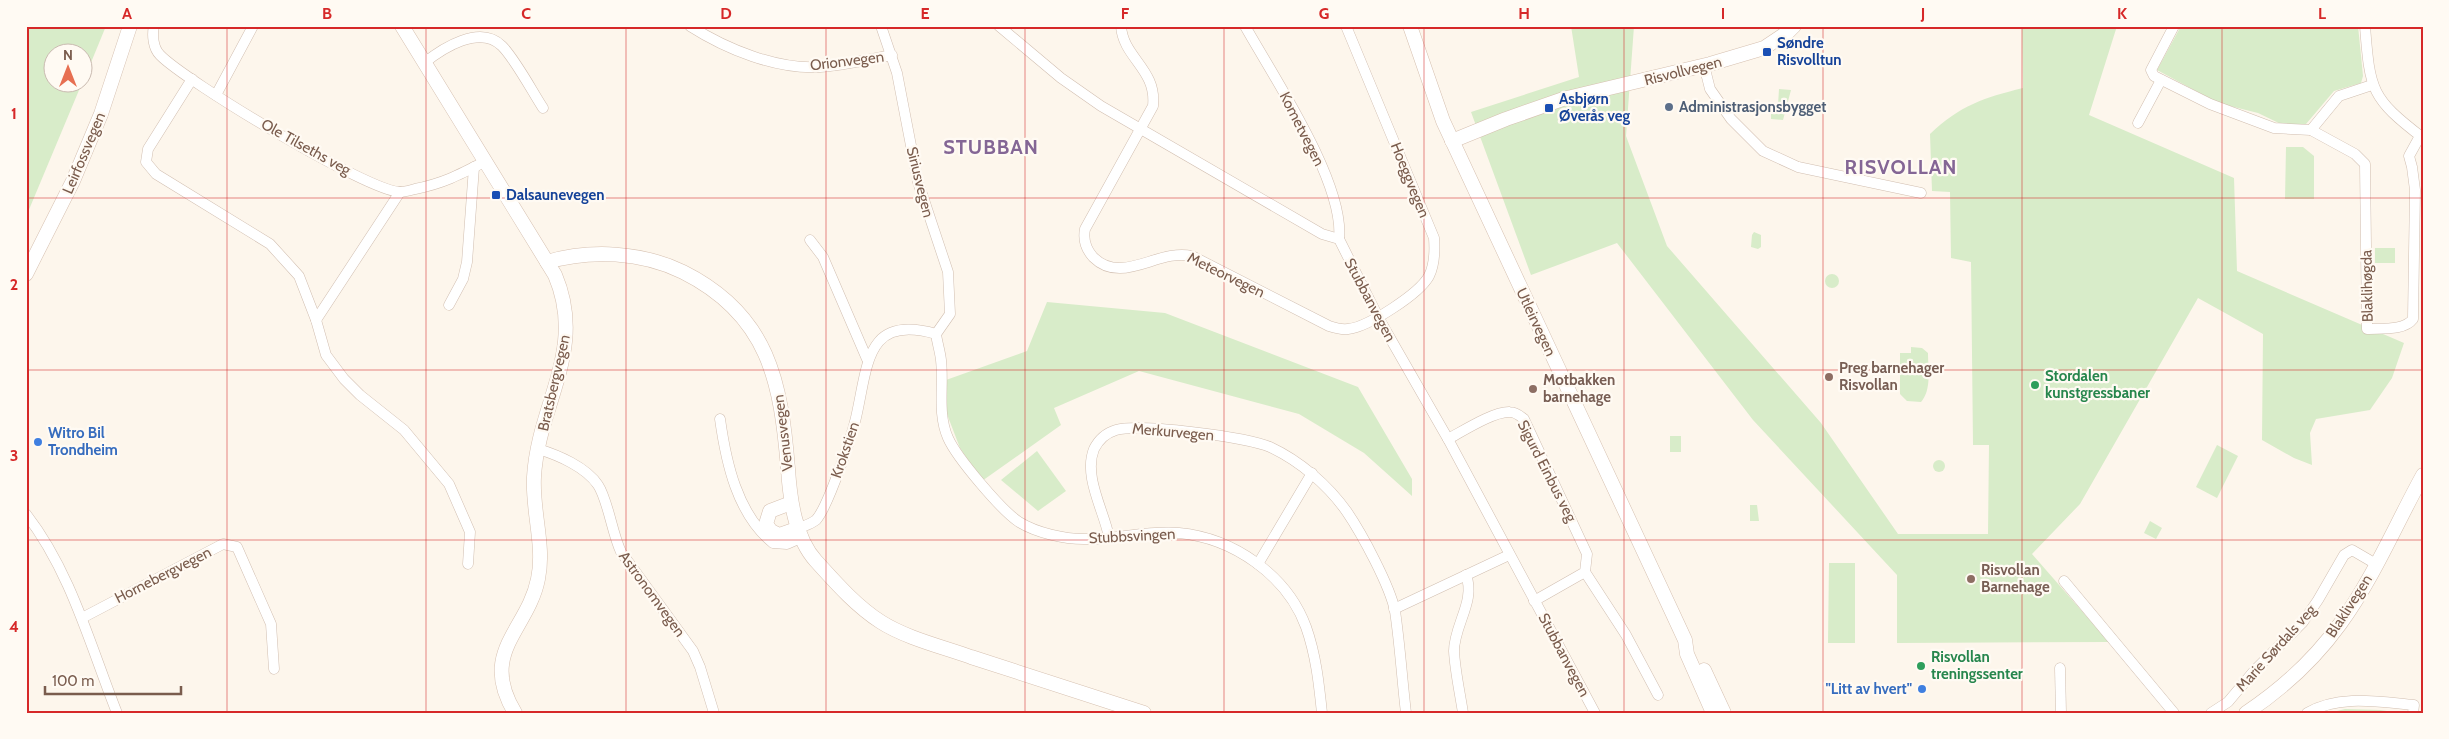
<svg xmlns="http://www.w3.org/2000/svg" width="2449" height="739" viewBox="0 0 2449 739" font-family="Cabin,sans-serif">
<rect width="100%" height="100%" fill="#fdf6ec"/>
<g fill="#d8ecc9">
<path d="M 26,26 L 106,26 L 83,82 L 82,52 L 52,52 L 52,82 L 82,83 L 28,212 L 26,210 Z"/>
<path d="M 1571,26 L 1634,26 L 1626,136 L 1667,246 L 1821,423 L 1898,534 L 1988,534 L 1989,445 L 1973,445 L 1971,262 L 1951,258 L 1950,192 L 1932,191 L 1930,134 C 1961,105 1983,98 2023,88 L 2022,26 L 2117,26 L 2089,115 L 2234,178 L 2237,271 L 2404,343 L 2392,378 L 2370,410 L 2316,419 L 2310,433 L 2312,465 L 2294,458 L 2262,440 L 2263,334 L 2198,298 L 2080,504 L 2032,554 L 2109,642 L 1897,643 L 1897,575 L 1753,420 L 1617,243 L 1531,275 L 1471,112 L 1579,77 Z"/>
<path d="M 2181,26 L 2358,26 L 2363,76 L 2361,83 L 2334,91 L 2306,124 L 2285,126 L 2258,113 L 2218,103 L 2157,70 Z"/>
<path d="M 1779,89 L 1791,90 L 1783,120 L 1771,119 L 1771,105 L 1778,105 Z"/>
<path d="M 2286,147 L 2303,147 L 2314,156 L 2314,199 L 2285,199 Z"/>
<path d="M 1754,232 L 1761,235 L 1761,247 L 1758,249 L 1751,247 L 1752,235 Z"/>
<rect x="2375" y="248" width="20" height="15"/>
<circle cx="1832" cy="281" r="7"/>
<path d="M 1047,302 L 1165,313 L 1358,387 L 1412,479 L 1412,496 L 1364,453 L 1299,414 L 1139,371 L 1054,408 L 1061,425 L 982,481 L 960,448 L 945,409 L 946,380 L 1027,351 Z"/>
<path d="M 1911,347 L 1922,348 L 1928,353 C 1928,368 1932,390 1921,402 L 1907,401 L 1900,394 L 1900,353 L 1911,353 Z"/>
<rect x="1670" y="436" width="11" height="16"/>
<path d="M 2217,445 L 2238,456 L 2217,498 L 2196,487 Z"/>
<path d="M 1037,451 L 1066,491 L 1038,511 L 1001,480 Z"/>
<circle cx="1939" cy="466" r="6"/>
<path d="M 1750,505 L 1757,505 L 1759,521 L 1750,521 Z"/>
<path d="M 2150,521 L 2162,528 L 2156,539 L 2144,533 Z"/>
<path d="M 1829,563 L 1855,563 L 1855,643 L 1828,643 Z"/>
<path d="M 2345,709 L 2380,710 L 2401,713 L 2340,713 L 2337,711 Z"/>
</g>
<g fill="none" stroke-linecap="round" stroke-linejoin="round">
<g stroke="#d1beb0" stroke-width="11">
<g id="street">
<path d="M 154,26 C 152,35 153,48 160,55 C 185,81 367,191 400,192 C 405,192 411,190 415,189 C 444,183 459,175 486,161"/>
<path d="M 690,26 C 726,49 777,70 820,67 C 844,65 868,60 892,55"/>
<path d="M 881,26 L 897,73 L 918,182 L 948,272 L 950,314 L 936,334"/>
<path d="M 999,26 L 1061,78 L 1101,106 L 1322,234 L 1339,239 L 1378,317 L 1448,439 L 1595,713"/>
<path d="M 1121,26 C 1123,58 1157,69 1153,106 L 1085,229 C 1083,239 1086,249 1093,257 C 1122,286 1158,248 1192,256 L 1329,326 C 1335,328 1341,330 1348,329 C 1368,327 1419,294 1429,276 C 1435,264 1435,251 1434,238 L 1346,26"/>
<path d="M 1245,26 C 1273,76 1345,183 1339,239"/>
<path d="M 2174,26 L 2151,70 L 2154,76 L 2210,104 L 2274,128 L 2311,130"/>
<path d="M 2365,26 C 2370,91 2371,98 2423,138"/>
<path d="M 424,63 C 443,48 480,24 502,46 C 515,59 532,91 543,108"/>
<path d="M 1704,65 L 1710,89 L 1731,119 L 1763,151 L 1798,167 L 1921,193"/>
<path d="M 192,79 L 148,149 L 146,162 L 156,174 L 270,244 L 299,276 L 316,320 L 326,355 L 344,379 L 360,395 L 404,430 L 449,484 L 470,532 L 468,564"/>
<path d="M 2372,85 L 2339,96 L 2311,130 L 2355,154 L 2365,164 L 2367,329 C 2381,328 2404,331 2413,319 L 2415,190 L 2412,167 L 2409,156 L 2420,136"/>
<path d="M 216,95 L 253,26"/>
<path d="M 2138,123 L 2161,80"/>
<path d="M 810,240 L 823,257 L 867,359"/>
<path d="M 449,305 L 463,279 L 467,262 L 474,167"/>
<path d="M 316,320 L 400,192"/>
<path d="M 720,419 C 726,462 737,514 773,543 L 787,544 L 803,537"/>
<path d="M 1448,439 C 1463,431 1494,411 1510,412 C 1516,412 1520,416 1524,419 L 1587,554 L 1585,572 L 1534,601"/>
<path d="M 538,449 C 558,455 586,467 598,485 C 608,500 612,533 621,552 L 693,651 L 700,667 L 714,713"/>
<path d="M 26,514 C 71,572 90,645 117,713"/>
<path d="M 799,528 C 804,526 811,524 816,520 C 828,507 853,433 857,413 C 868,363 867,314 936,334 C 937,342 940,351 941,360 C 944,386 937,413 948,438 C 957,458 1001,510 1019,522 C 1037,533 1064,539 1084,539 C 1116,540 1147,530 1179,533 C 1233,538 1287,575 1306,627 C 1316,655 1319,684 1322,713"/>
<path d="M 1109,537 C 1104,511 1083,476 1094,449 C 1099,439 1106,433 1116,430 C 1139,423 1247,437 1270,447 C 1300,461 1328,485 1347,512 C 1362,534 1390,586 1395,611 C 1400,645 1402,679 1406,713"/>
<path d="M 1258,564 L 1312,473"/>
<path d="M 1585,572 L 1626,635 L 1658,695"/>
<path d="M 2064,581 L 2174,713"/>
<path d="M 1394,609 L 1509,555"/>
<path d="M 82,618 L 223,544 L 237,547 L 271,624 L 274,669"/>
<path d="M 2060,668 L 2061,713"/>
<path d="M 1463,713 C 1460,693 1455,671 1454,651 C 1454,625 1476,601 1466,575"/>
<path d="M 2211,713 L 2228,702 L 2254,671 L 2303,622 L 2318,600 L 2344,555 L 2352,550 L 2376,564"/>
<path d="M 2307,713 C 2339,694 2380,702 2414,705 L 2413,713"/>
</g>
</g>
<g stroke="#d6c0b0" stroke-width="15">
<g id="secondary">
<path d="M 402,26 L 555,275 C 587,350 538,404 534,477 C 532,511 545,546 538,579 C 528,630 478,652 515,713"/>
<path d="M 1410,26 L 1443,121 L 1672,612 L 1685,640 L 1687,654 L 1713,713"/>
<path d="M 1452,141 L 1506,119 L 1563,99 L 1710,64 L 1764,48 L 1788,32 L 1794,26"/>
<path d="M 547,262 C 591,249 642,252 683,272 C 769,315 781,382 788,469 C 790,499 795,538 816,561 C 835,582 856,606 881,622 C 906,638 943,647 971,657 C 1029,676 1087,694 1144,713"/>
<path d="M 26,274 L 73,181 L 101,114 L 130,26"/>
<path d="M 791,503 L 770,511 L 766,524 L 771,531 L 779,535 L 799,528"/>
<path d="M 1704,670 L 1724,713"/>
<path d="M 2246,713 C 2282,689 2314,660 2340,624 C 2373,579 2396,524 2423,475"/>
</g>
</g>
<use href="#street" stroke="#fff" stroke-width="10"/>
<use href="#secondary" stroke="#fff" stroke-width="14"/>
</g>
<path fill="none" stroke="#d62828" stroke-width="1" stroke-opacity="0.55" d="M 227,26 L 227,713M 426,26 L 426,713M 626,26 L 626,713M 826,26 L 826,713M 1025,26 L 1025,713M 1224,26 L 1224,713M 1424,26 L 1424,713M 1624,26 L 1624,713M 1823,26 L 1823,713M 2022,26 L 2022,713M 2222,26 L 2222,713M 26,198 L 2423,198M 26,370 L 2423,370M 26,540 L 2423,540"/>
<g fill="#1a4fb4" stroke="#fffaf3" stroke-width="2">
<rect x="1762" y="47" width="10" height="10" rx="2.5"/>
<rect x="1544" y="103" width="10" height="10" rx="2.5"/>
<rect x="491" y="190" width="10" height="10" rx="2.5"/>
</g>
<circle fill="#5c6f8a" stroke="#fffaf3" stroke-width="2" cx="1669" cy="107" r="5"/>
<g fill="#8d6e63" stroke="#fffaf3" stroke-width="2">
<circle cx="1829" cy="377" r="5"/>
<circle cx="1533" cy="389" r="5"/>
<circle cx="1971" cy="579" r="5"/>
</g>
<g fill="#2e9e5b" stroke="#fffaf3" stroke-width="2">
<circle cx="2035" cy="385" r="5"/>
<circle cx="1921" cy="666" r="5"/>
</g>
<g fill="#3f7fe0" stroke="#fffaf3" stroke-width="2">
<circle cx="38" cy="442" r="5"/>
<circle cx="1922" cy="689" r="5"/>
</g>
<g text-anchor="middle" stroke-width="4.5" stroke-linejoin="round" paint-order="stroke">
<g font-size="15" font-weight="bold" fill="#164399" stroke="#fffaf3" text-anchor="start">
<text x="1777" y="48">Søndre<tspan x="1777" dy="17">Risvolltun</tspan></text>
<text x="1559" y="104">Asbjørn<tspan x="1559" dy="17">Øverås veg</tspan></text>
<text x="506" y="200">Dalsaunevegen</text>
</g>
<g font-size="15" fill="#7a5c4d" stroke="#fffaf3">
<text transform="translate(847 61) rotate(-7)" y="5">Orionvegen</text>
<text transform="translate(1683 71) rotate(-14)" y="5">Risvollvegen</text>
<text transform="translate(1302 129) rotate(63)" y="5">Kometvegen</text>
<text transform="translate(306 147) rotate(29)" y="5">Ole Tilseths veg</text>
<text transform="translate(84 153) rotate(-67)" y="5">Leirfossvegen</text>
<text transform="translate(1410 180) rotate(68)" y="5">Hoeggvegen</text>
<text transform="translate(920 182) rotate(76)" y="5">Siriusvegen</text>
<text transform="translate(1226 275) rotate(26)" y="5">Meteorvegen</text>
<text transform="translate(2367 286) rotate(-91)" y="5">Blaklihøgda</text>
<text transform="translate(1370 300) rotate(62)" y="5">Stubbanvegen</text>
<text transform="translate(1536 322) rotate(65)" y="5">Utleirvegen</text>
<text transform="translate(554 383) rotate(-77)" y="5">Bratsbergvegen</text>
<text transform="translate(1173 432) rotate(5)" y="5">Merkurvegen</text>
<text transform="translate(783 433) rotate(-97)" y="5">Venusvegen</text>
<text transform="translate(845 450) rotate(-71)" y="5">Krokstien</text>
<text transform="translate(1547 471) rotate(63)" y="5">Sigurd Einbus veg</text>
<text transform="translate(1132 536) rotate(-3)" y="5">Stubbsvingen</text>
<text transform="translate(163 575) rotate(-27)" y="5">Hornebergvegen</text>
<text transform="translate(652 594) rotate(54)" y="5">Astronomvegen</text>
<text transform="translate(2349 606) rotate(-57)" y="5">Blaklivegen</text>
<text transform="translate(2276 648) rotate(-48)" y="5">Marie Sørdals veg</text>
<text transform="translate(1564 655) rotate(62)" y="5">Stubbanvegen</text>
</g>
<g font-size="15" font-weight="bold" fill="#4e5e75" stroke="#fffaf3" text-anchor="start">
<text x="1679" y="112">Administrasjonsbygget</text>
</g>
<g font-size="15" font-weight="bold" fill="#785e54" stroke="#fffaf3" text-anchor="start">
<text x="1839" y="373">Preg barnehager<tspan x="1839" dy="17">Risvollan</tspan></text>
<text x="1543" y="385">Motbakken<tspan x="1543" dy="17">barnehage</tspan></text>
<text x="1981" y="575">Risvollan<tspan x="1981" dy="17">Barnehage</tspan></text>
</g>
<g font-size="15" font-weight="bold" fill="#27864d" stroke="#fffaf3" text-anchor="start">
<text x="2045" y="381">Stordalen<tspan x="2045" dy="17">kunstgressbaner</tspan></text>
<text x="1931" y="662">Risvollan<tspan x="1931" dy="17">treningssenter</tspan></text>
</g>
<g font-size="15" font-weight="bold" fill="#366cbe" stroke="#fffaf3" text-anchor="start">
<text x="48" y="438">Witro Bil<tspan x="48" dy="17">Trondheim</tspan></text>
<text x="1912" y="694" text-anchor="end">"Litt av hvert"</text>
</g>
<g font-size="20" font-weight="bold" letter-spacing="1" fill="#846695" stroke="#fffaf3">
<text x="991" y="154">STUBBAN</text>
<text x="1901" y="174">RISVOLLAN</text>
</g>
</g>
<rect width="2449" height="739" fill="none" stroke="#fffaf3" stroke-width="55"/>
<g transform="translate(68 68)"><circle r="24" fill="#fffaf3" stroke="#cabbb1"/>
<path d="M0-4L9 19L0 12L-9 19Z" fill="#e76f51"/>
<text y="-8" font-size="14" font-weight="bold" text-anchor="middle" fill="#7a5c4d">N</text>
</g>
<path d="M45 686v8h136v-8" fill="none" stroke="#7a5c4d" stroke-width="2.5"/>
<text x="52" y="686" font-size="15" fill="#7a5c4d" stroke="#fffaf3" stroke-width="4" paint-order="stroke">100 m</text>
<rect x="28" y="28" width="2394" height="684" fill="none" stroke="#d62828" stroke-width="2"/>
<g font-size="16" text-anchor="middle" font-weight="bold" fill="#d62828">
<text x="127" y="19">A</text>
<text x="327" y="19">B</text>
<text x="526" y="19">C</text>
<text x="726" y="19">D</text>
<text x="925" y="19">E</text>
<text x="1125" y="19">F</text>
<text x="1324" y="19">G</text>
<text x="1524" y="19">H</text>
<text x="1723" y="19">I</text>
<text x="1923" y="19">J</text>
<text x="2122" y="19">K</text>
<text x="2322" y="19">L</text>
<text x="14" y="119">1</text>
<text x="14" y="290">2</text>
<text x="14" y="461">3</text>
<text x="14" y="632">4</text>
</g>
</svg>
